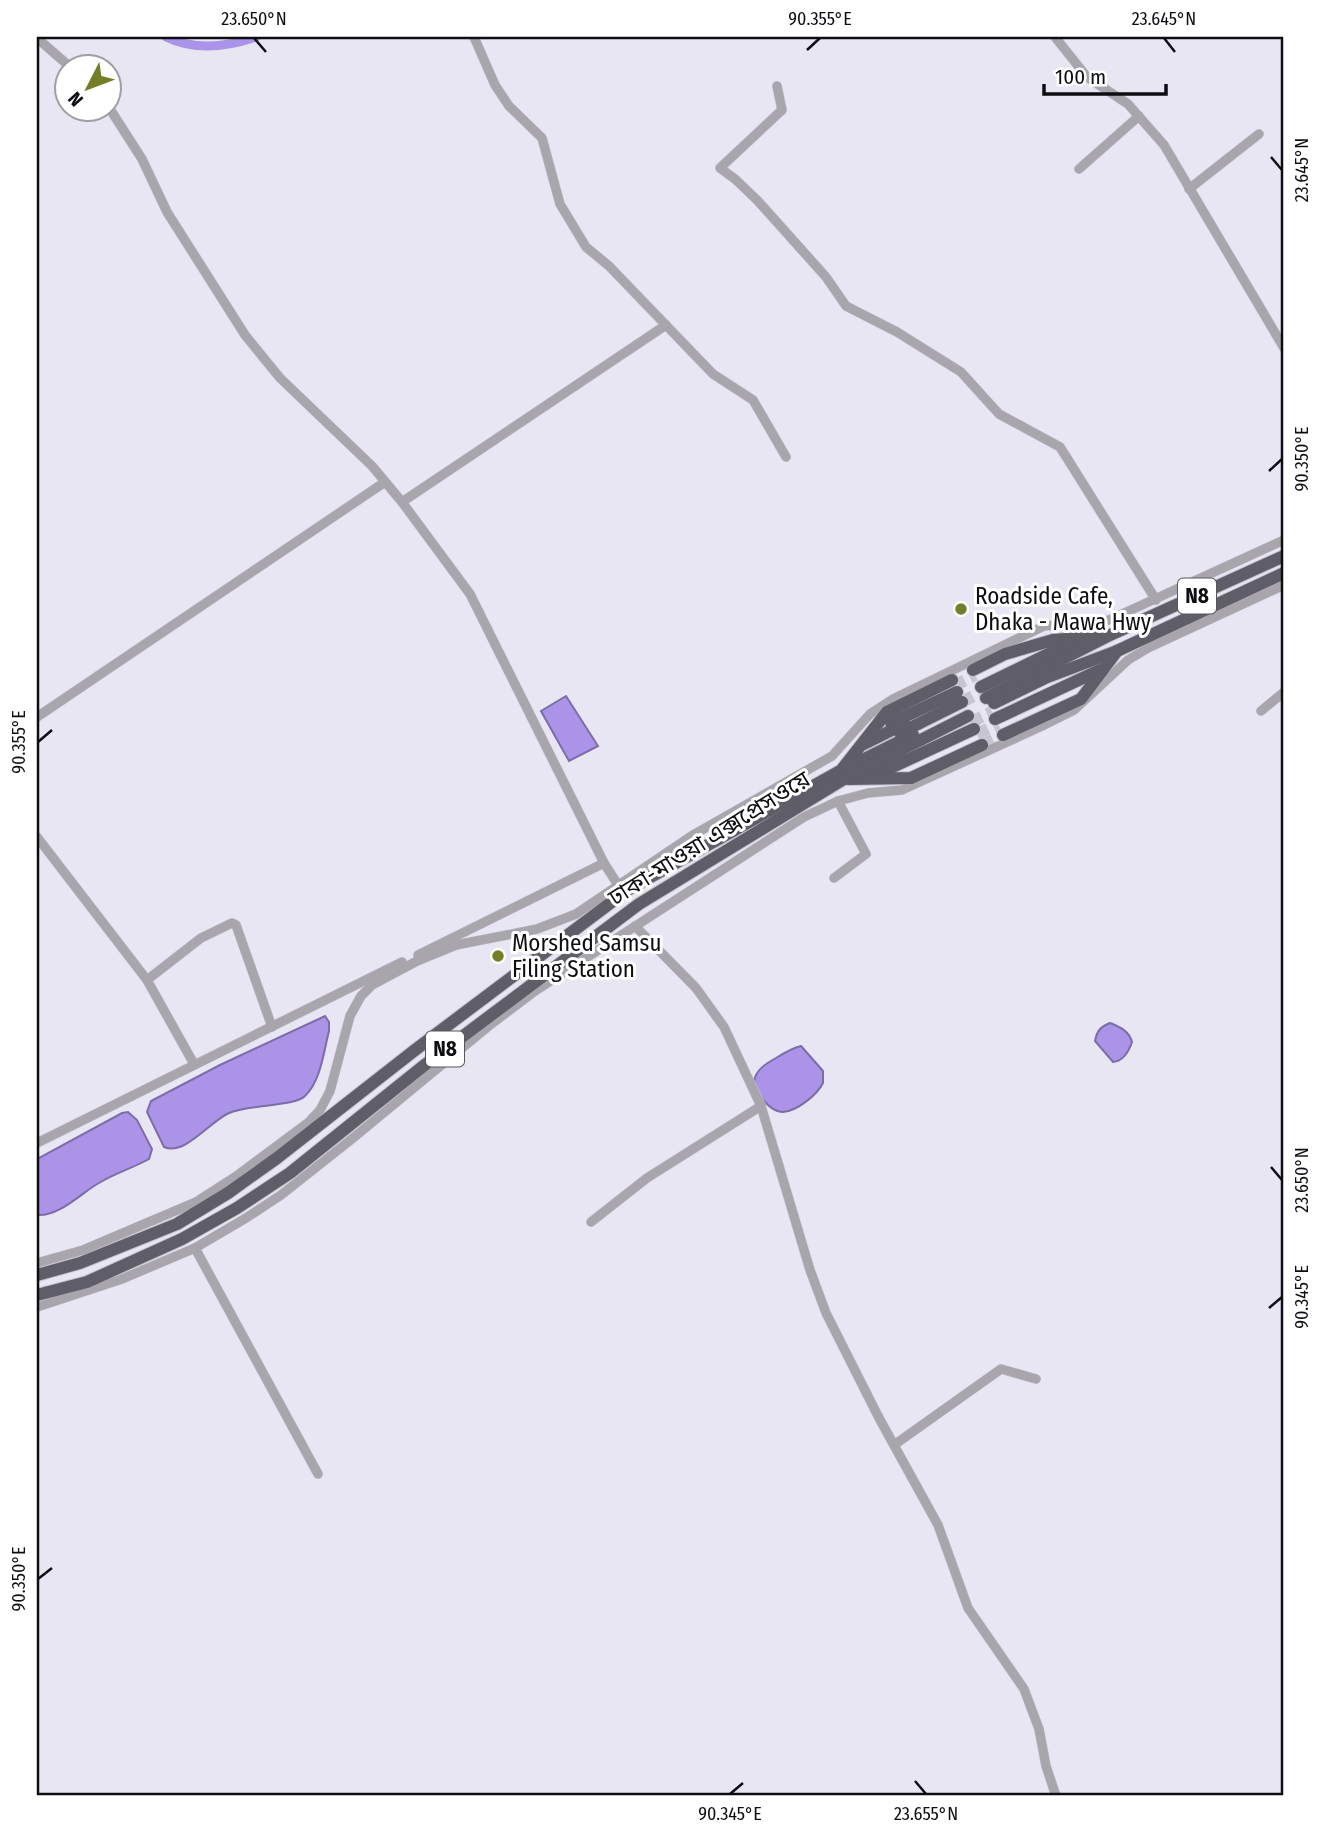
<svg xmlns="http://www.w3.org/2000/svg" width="1321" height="1833" viewBox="0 0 1321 1833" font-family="'Fira Sans Condensed','Noto Sans Bengali',sans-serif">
<rect width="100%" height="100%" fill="#e8e6f3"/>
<g fill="#ab94e8" stroke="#7c6ca8" stroke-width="2">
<path d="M 566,696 L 598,746 L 569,761 L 541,711 Z"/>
<path d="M 325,1016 L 329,1022 L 329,1031 C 324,1050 321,1081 305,1096 C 294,1107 247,1104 227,1114 C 209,1123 184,1156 164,1147 L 147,1112 L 151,1101 L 220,1065 Z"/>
<path d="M 1110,1023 C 1120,1027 1129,1031 1132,1042 C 1129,1051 1123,1061 1113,1062 L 1095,1041 C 1097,1031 1100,1027 1110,1023 Z"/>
<path d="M 801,1046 L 823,1071 L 823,1083 C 817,1095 797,1111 783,1112 C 772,1113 754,1093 754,1082 C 755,1070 767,1063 776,1058 C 784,1053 792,1048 801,1046 Z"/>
<path d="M 128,1112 L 137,1120 L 152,1149 L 149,1159 C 133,1168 115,1173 99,1183 C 81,1193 59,1217 37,1215 L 37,1159 L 122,1113 Z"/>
</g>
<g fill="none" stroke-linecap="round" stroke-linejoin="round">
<path stroke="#ab94e8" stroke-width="9" d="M 166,37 C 195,51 227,47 256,37"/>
<g stroke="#c7c5d1" stroke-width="12" stroke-dasharray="12 6" stroke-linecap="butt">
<path d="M 954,686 L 975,675"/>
<path d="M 962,702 L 983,691"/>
<path d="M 971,722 L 992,712"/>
<path d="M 977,734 L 998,724"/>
<path d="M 982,745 L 1003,735"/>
</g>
<g stroke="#c5c3cf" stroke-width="10">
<g id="minor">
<path d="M 474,37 L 495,85 L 509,106 L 542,138 L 560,204 L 586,247 L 609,266 L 713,374 L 753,400 L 786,457"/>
<path d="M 1055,37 L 1087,77 L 1128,104 L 1164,145 L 1284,348"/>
<path d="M 37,38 L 69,66"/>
<path d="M 777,86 L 782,110 L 720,168 L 735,179 L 757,200 L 826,277 L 846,306 L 897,332 L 961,372 L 999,414 L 1060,447 L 1156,600"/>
<path d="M 108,106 L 142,159 L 167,212 L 245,335 L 280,378 L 372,466 L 402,502 L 470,594 L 604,863"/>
<path d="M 1079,169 L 1139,116"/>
<path d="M 1189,189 L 1259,134"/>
<path d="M 402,502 L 666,325"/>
<path d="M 1261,711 L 1284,692"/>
<path d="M 37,717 L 385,482"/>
<path d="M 37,837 L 147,980"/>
<path d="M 834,878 L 866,854 L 838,801"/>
<path d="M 635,926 L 696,988 L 724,1027 L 761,1106 L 810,1270 L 826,1313 L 879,1418 L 938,1525 L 968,1608 L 1024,1689 L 1039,1729 L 1046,1766 L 1056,1796"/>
<path d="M 418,955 L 604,863 L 618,885"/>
<path d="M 194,1064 L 147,980 L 201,938 L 232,923 L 236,925 L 272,1027"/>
<path d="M 37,1143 L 402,962"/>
<path d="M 591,1222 L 647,1178 L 761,1106"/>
<path d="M 195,1248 L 318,1474"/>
<path d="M 37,1263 L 83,1250 L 196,1202 L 235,1177 L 309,1122 L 320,1110 L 330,1091 L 350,1016 L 361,996 L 372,985 L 417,961 L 456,945 L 537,929 L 576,914 L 693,835 L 832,756 L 870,714 L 893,699 L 1044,626 L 1109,620 L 1284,540"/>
<path d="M 37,1307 L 122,1279 L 195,1248 L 246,1218 L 281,1195 L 353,1138 L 490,1025 L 535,991 L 804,817 L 838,801 L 868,793 L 902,790 L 1042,726 L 1074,710 L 1128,660 L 1148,648 L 1284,585"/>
<path d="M 894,1445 L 1001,1369 L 1036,1379"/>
</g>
</g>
<g stroke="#c5c3cf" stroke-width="14">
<g id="highway">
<path d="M 973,670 L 1005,654 L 1053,640 L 1103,636"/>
<path d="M 981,687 L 1075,641"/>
<path d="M 986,698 L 1110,635 L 1284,556"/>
<path d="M 994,703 L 1045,678 L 1117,651 L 1284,573"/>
<path d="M 995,719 L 1100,670"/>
<path d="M 891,723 L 957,692"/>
<path d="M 900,733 L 962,702"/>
<path d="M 1003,735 L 1081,699 L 1117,651"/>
<path d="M 864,744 L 904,724"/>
<path d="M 843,768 L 887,712 L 952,680"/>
<path d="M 873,776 L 974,729"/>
<path d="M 848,779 L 911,778 L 982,745"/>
<path d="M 37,1275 L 80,1263 L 177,1224 L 228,1193 L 277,1158 L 415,1050 L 629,889 L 840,771 L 913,735"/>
<path d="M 37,1295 L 87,1282 L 182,1239 L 237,1208 L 290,1173 L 426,1064 L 639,904 L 844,779 L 968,716"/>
</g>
</g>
<use href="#minor" stroke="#a8a6ac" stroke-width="9"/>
<use href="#highway" stroke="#5f5d68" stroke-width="12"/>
</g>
<path fill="none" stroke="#0e0d12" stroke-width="2.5" d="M 254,38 L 266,52M 1164,38 L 1175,52M 807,50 L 820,38M 1271,157 L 1282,170M 1269,471 L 1282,459M 38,742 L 52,730M 1271,1167 L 1282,1180M 1269,1308 L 1282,1297M 38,1579 L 52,1568M 915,1781 L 926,1794M 730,1794 L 743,1783"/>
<g fill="#747e29" stroke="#fff" stroke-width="2.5">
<circle cx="961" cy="609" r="7"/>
<circle cx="498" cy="956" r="7"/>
</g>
<g text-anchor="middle" stroke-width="6" stroke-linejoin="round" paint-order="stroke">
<g fill="#fff" stroke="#565659" stroke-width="2">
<rect x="1178" y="578.5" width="38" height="35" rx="5"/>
<rect x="426" y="1031.5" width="38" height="35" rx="5"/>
</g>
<g font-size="21" font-weight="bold" fill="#0e0d12">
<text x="1197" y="603">N8</text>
<text x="445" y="1056">N8</text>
</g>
<g font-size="23" fill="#0e0d12" stroke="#fff" text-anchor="start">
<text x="975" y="604">Roadside Cafe,<tspan x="975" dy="26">Dhaka - Mawa Hwy</tspan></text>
<text x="512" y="951">Morshed Samsu<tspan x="512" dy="26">Filing Station</tspan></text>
</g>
<g font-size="23" fill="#0e0d12" stroke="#fff">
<text transform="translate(709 838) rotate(-32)" y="8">ঢাকা-মাওয়া এক্সপ্রেসওয়ে</text>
</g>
</g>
<rect width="1321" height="1833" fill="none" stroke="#ffffff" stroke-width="77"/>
<g transform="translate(88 88) rotate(228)"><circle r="33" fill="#ffffff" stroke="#9f9ea0" stroke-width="2"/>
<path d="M0-5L12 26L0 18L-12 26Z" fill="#747e29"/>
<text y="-10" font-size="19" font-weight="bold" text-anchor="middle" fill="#0e0d12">N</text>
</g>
<path d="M1044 84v10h122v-10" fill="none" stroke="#0e0d12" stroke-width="3.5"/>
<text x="1055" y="84" font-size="21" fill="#0e0d12" stroke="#ffffff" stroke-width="5" paint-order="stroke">100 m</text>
<rect x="38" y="38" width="1244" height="1756" fill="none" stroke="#0e0d12" stroke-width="2.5"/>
<g font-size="18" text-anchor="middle" fill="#0e0d12">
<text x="254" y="25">23.650°N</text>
<text x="820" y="25">90.355°E</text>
<text x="1164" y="25">23.645°N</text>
<text transform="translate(1302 170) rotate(-90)" y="6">23.645°N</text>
<text transform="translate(1302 459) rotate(-90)" y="6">90.350°E</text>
<text transform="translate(19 742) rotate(-90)" y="6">90.355°E</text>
<text transform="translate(1302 1180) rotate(-90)" y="6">23.650°N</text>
<text transform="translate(1302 1297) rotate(-90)" y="6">90.345°E</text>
<text transform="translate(19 1579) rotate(-90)" y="6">90.350°E</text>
<text x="730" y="1820">90.345°E</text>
<text x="926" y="1820">23.655°N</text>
</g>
</svg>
